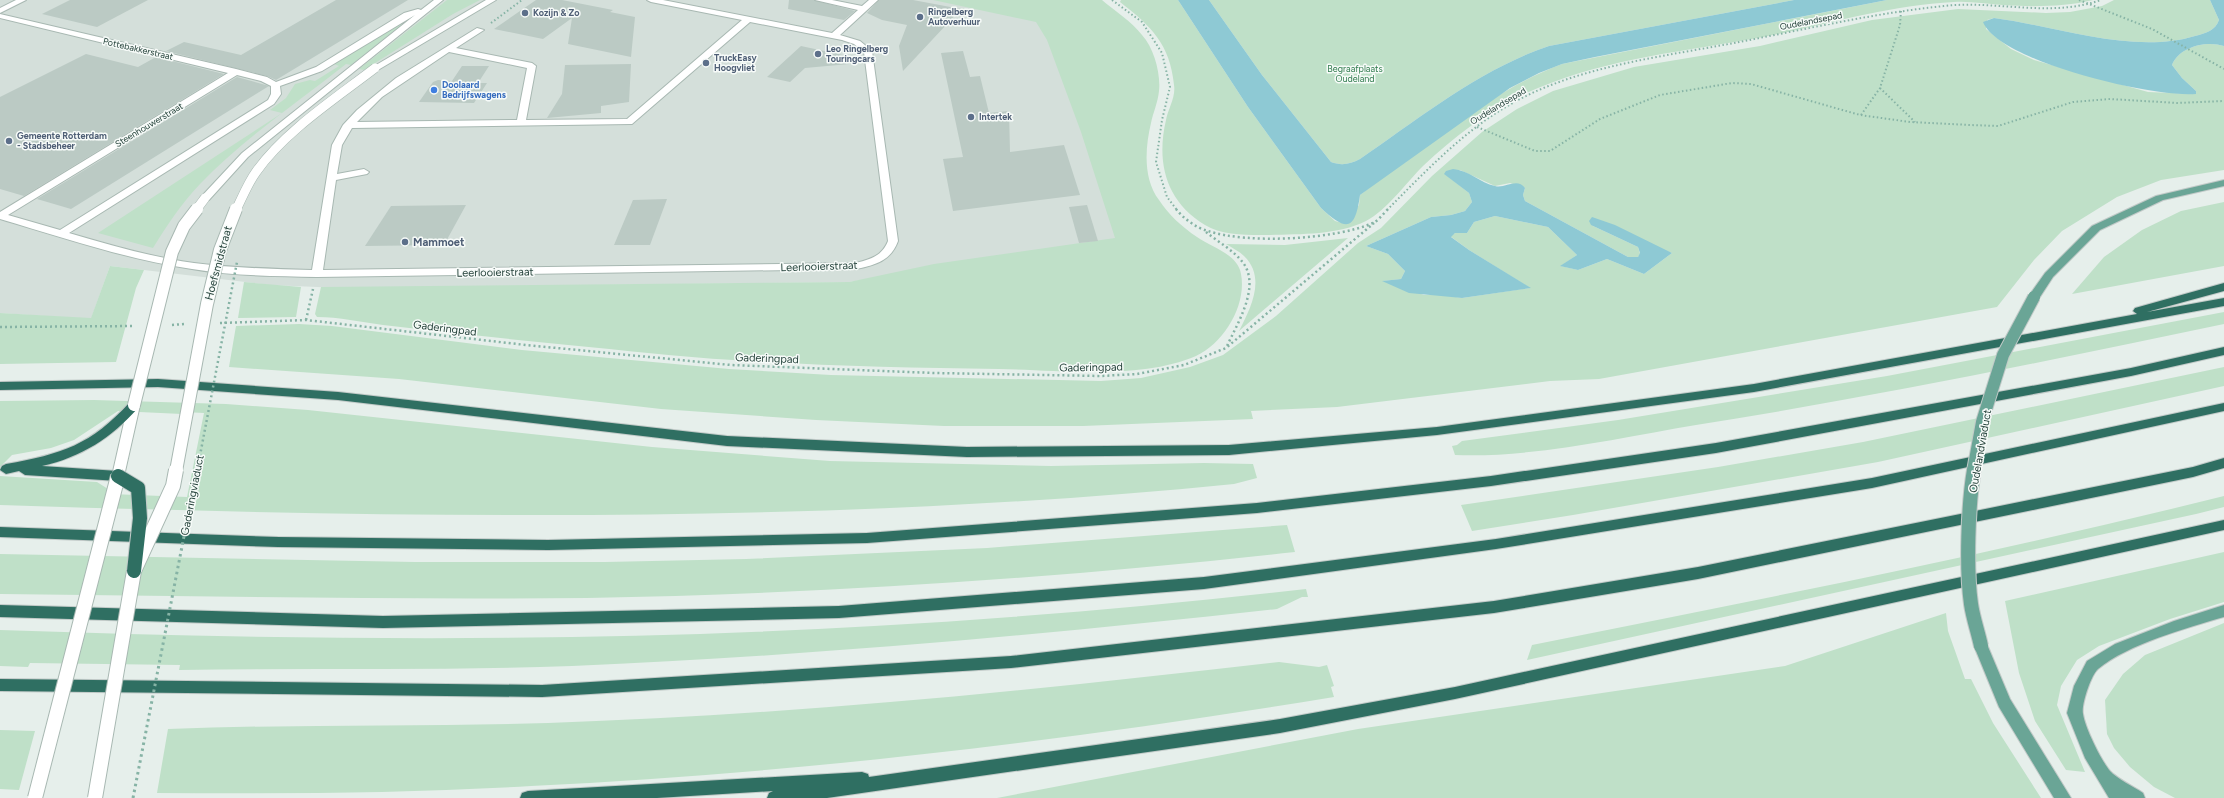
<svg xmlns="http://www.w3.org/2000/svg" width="2224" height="798" viewBox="0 0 2224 798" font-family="Figtree,sans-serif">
<rect width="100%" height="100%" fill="#e6efeb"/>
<path fill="#d4dfda" d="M 0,0 L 942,0 L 1038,18 L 1061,60 L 1118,239 L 849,282 L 341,288 L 270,285 L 110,266 L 91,319 L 0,313 Z"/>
<g fill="#bfe0c8" fill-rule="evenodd">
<path d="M 447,0 L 480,0 L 453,14 L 364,70 L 359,69 Z"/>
<path d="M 933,0 L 1102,0 C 1115,11 1132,22 1142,35 C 1154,48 1161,74 1159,91 C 1158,102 1153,113 1151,123 C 1145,148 1143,179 1159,200 C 1169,215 1182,227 1197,237 C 1211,247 1238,254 1241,274 C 1247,305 1224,343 1196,356 C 1141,380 1059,370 999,369 C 911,368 822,366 733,360 C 678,357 623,350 568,345 C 506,339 445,332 383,325 C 361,322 339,317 317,317 L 315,314 L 321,287 L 849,282 L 934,264 L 1115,238 L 1081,132 L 1047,40 L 1036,22 Z"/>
<path d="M 1121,0 L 1178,0 L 1248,107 L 1321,208 L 1335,221 L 1346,224 L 1359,205 L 1360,195 L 1374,184 C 1434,140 1493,90 1562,64 L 1887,0 L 2093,0 C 2064,7 2032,7 2002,5 C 1986,4 1970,1 1954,2 C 1889,5 1826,25 1763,37 C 1687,51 1610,58 1538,88 C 1494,106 1457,134 1423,166 C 1406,183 1387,210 1366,221 C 1338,235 1301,234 1270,235 C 1250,235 1222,236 1205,225 C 1166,201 1156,163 1166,120 C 1168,109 1176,97 1174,85 C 1170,44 1151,26 1120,2 Z"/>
<path d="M 1209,0 L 1794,0 L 1549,46 C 1482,68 1418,119 1360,159 C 1350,164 1342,166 1331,162 L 1262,75 Z"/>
<path d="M 2114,0 L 2210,0 L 2219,20 C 2215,31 2206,33 2195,36 C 2133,55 2057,26 1994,18 L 1987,20 L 1986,29 L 2011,49 L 2034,60 L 2148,92 L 2196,94 L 2196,91 L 2182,78 L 2172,65 C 2179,47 2206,40 2224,46 L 2224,170 L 2161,180 L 2117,197 L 2062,231 L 2034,260 L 1997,307 L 1599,379 L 1550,381 L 1337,407 L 1251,411 L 1253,419 L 1083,426 L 944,426 L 816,420 L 661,409 L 399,379 L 229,367 L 236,326 L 299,324 L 332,326 L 522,350 L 729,369 L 831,375 L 1101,381 L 1141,378 L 1190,367 L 1223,355 L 1276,316 L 1358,243 L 1381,228 L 1432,176 L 1482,132 L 1517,109 L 1553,91 L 1634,67 L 1760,46 L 1872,20 L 1958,9 L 2046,13 L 2070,12 L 2102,6 ZM 1460,170 L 1495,186 L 1510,183 L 1525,188 L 1523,195 L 1525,201 L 1628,257 L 1638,257 L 1640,254 L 1638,247 L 1591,225 L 1672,253 L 1644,274 L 1607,259 L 1578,270 L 1561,266 L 1577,255 L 1548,227 L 1495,216 L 1474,222 L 1467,233 L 1455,233 L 1450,236 L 1469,250 L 1530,288 L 1462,298 L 1443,295 L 1424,295 L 1383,281 L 1401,279 L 1405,271 L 1388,254 L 1366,246 L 1431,217 L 1451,215 L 1465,211 L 1472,202 L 1469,193 L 1445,174 Z"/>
<path d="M 407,18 L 409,19 L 351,65 L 346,64 C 297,103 243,139 200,184 C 182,203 167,225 153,248 L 98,233 L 282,113 L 270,110 L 286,98 L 295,84 L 310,80 L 315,81 L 339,66 L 334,64 Z"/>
<path d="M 2224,202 L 2224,266 L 2072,294 L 2104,257 L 2142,230 L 2181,211 Z"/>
<path d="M 1348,238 L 1239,331 C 1250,309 1267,278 1244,256 C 1239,251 1232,248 1226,244 L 1285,245 Z"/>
<path d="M 110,266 L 144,270 L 136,288 L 116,362 L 0,364 L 0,313 L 91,318 Z"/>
<path d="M 244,282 L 301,287 L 296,317 L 238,318 Z"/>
<path d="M 2224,312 L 2224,324 C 2049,361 1873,397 1696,425 C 1619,438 1533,458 1455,455 L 1452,446 L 1457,445 L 1462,441 L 1618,420 L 1887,376 Z"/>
<path d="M 2224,367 L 2224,386 L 1878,462 L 1573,515 L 1472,531 L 1461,505 L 1718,467 L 1863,442 Z"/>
<path d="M 94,400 L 226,404 L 308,410 L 652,447 L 830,461 L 1051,466 L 1204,463 L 1253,464 L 1257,478 L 1234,484 C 824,525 411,518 0,505 L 0,476 L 97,482 L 108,489 L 111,494 L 187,497 L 204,413 L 184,412 L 182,414 L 118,411 L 74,440 L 51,448 L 12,455 L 0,467 L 0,401 Z"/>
<path d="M 2224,496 L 2224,507 L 2196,514 L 1527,660 L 1532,645 C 1763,599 1996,553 2224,496 Z"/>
<path d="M 1287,525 L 1295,552 C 1060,578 823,594 587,598 C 391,600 196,596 0,594 L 0,554 L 415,562 L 605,562 L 746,559 L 987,548 Z"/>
<path d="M 2224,552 L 2224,602 L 2170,619 L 2099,646 L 2077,660 L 2061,686 L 2057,705 L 2085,772 L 2066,770 L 2035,721 L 2019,673 L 2005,601 Z"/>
<path d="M 1306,589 L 1308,597 L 1302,597 L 1277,609 C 1042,635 808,656 572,666 C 441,671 310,668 179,670 L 180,665 L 30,663 L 28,667 L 0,666 L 0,630 C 291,640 583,643 874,626 C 1018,618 1162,605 1306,589 Z"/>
<path d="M 1946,613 L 1948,631 L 1965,679 L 1971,679 L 1993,723 L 2041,798 L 997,798 L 1358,729 L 1785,666 Z"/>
<path d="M 2224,623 L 2224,798 L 2175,798 L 2154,787 L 2130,767 L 2114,748 L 2107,734 L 2105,700 L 2123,674 L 2145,655 Z"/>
<path d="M 1279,662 L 1319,667 L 1327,665 L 1334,686 L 1331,687 L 1334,697 C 1068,741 801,773 531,786 C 407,793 282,794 157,793 L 168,729 C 294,724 421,727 548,723 C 793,715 1036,690 1279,662 Z"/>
<path d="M 0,730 L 35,731 L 19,790 L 0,789 Z"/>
</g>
<g fill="#8ec9d4">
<path d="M 1178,0 L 1209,0 L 1262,75 L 1331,162 C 1342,166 1350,164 1360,159 C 1418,119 1482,68 1549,46 L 1794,0 L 1887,0 L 1595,57 L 1562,64 L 1539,73 L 1510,88 L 1360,195 C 1355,232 1346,231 1321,208 L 1248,107 Z"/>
<path d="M 2210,0 L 2224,0 L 2224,46 C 2206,40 2179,47 2172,65 L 2182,78 L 2196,91 L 2196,94 C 2155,98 1999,62 1983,22 L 1994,18 C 2057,26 2133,55 2195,36 C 2206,33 2215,31 2219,20 Z"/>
<path d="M 1453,169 C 1469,170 1480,183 1495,186 C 1505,189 1517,177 1525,188 L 1523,195 L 1525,201 L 1628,257 L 1638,257 L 1640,253 L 1638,247 L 1591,225 L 1589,221 L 1592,217 L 1615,225 L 1672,253 L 1644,274 L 1607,259 L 1578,270 L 1560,266 L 1577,255 L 1548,227 L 1495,216 L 1474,222 L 1467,233 L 1455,233 L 1451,237 L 1469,250 L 1531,288 L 1462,298 L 1409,293 L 1382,281 L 1401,279 L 1405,271 L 1388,254 L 1366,246 L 1431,217 L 1451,215 L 1465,211 L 1472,202 L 1469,193 L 1444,174 L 1446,171 Z"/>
</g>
<g fill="#bbcac4">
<path d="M 70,0 L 148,0 L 97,27 L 42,14 Z"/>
<path d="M 336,0 L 408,0 L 276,80 L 267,76 L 166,51 L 184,42 L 241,55 Z"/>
<path d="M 536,0 L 562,0 L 613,10 L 610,12 L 635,17 L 631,57 L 568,44 L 572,18 L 543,39 L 494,29 Z"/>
<path d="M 789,0 L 814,0 L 855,11 L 844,20 L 788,9 Z"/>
<path d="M 879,0 L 913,0 L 961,9 L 903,71 L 899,46 L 907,25 L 882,20 L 867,13 Z"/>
<path d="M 801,46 L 861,59 L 860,63 L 805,68 L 790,82 L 767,77 Z"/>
<path d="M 963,51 L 970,77 L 980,76 L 989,113 L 1009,111 L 1010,152 L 1064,145 L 1080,195 L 953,211 L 943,159 L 963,157 L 941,53 Z"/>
<path d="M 86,54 L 138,67 L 156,57 L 224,74 L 24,196 L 0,189 L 0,97 Z"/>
<path d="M 631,64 L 629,102 L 601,106 L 601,113 L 547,118 L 562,94 L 565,65 Z"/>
<path d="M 462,66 L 489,66 L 478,83 L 487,83 L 474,103 L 419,102 L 433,82 L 438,80 L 452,81 Z"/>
<path d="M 237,77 L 269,86 L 71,209 L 37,199 Z"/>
<path d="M 667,199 L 650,245 L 614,245 L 633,200 Z"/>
<path d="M 466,205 L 444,245 L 365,246 L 391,206 Z"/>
<path d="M 1087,205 L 1098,241 L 1079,243 L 1069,207 Z"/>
</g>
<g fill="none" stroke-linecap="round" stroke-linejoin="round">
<g stroke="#a8b8b2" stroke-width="2">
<g id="minor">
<path d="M 16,0 L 26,0 L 0,13 L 0,8 Z"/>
<path d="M 434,0 L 443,0 L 248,157 L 209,200 L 201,200 L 200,198 L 242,153 L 415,15 L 322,71 L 280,86 L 281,94 L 274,104 L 69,233 C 110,245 151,257 194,263 C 233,268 273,269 312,270 L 332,145 L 343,125 L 357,110 L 396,78 L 477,28 L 484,30 L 456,48 L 532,63 L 536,66 L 526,120 L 627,119 L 742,20 L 651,2 L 647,0 L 663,0 L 832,33 L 858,10 L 815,0 L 832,0 L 862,6 L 869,0 L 878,0 L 840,35 L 860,41 L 872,51 L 898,241 C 891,261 875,265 856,269 L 317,277 C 276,276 233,276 192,269 C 126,259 64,238 0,219 L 0,212 L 228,73 L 0,18 L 0,14 L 236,69 L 267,77 L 276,82 L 316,67 L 404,13 L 418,9 L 421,10 ZM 750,22 L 842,40 L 854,44 L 864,52 L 888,241 C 882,256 871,259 856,263 L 323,270 L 336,180 L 367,174 L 369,172 L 364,169 L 337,174 L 342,145 L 352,128 L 632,124 ZM 449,52 L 527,68 L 517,120 L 357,122 L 382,97 ZM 237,75 L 261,81 L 271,86 L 271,94 L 268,100 L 60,230 L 8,215 Z"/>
<path d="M 486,0 L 496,0 L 378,70 L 371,68 Z"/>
<path d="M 134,401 L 140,405 L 124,476 L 123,479 L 113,479 L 112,476 L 128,405 Z"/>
</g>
</g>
<g stroke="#c2cac8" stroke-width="2">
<g id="major">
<path d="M 2224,180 L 2224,186 L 2163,200 L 2100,230 L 2053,277 L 2038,300 L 2034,301 L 2028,297 L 2045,273 L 2092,226 L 2156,196 Z"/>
<path d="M 2224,605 L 2224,617 C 2187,628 2128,644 2098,669 C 2091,675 2081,705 2083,714 C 2085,728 2101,760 2110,771 C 2116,778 2134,787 2143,793 L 2145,798 L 2109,798 L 2085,758 L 2067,713 L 2074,686 L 2087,661 L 2115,644 L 2174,621 Z"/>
<path d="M 1981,640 L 1986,642 L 2010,699 L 2071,798 L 2054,798 L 1999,707 L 1974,646 L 1976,642 Z"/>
</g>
</g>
<g stroke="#c2cac8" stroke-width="2">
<g id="highway">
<path d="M 2224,283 L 2224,291 L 2147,312 L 2224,298 L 2224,306 L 1754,392 L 1437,435 L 1229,455 L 967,457 L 727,446 L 338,400 L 158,387 L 0,390 L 0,382 L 158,379 L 338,392 L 727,436 L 967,447 L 1229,445 L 1437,427 L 1754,384 L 2137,314 L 2133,311 L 2135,308 Z"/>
<path d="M 2224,347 L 2224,355 L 2131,376 L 1716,453 L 1491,486 L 1257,513 L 867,543 L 548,550 L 278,547 L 0,537 L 0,527 L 278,537 L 548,540 L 867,533 L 1257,503 L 1491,476 L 1716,443 L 2131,368 Z"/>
<path d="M 134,401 L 140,405 L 138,408 C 111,438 82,457 42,466 L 118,471 L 123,473 L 124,476 L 123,479 L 118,481 L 25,475 L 19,471 L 6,474 L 0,470 L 2,466 L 6,464 C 62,454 91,445 130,402 Z"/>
<path d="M 2224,403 L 2224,411 L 1872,488 L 1496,549 L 1204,589 L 839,618 L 383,628 L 0,617 L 0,605 L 383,616 L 839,606 L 1204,577 L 1496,539 L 1872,478 Z"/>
<path d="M 2224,458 L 2224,468 L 2193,477 L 1698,579 L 1494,613 L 1011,668 L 542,697 L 0,691 L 0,679 L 542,685 L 1011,656 L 1494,601 L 1698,567 L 2193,467 Z"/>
<path d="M 2224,520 L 2224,530 L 1455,699 L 1280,733 L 827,798 L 767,798 L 769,793 L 773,791 L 657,798 L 520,798 L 522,793 L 528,791 L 862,772 L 868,774 L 869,777 L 1280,719 L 1455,687 Z"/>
</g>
</g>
<g stroke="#86b3a5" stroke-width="2" stroke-dasharray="1.5 2.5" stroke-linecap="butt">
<path d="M 1112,0 L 1142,22 L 1162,53 L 1170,87 L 1162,120 L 1156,162 L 1167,197 L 1177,210"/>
<path d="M 2079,0 L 2152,29 L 2224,69"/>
<path d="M 1901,11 L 1900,25 L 1880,88 L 1915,122"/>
<path d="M 491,23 L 522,0"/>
<path d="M 1861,115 L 1880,88"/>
<path d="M 1477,127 L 1535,151 L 1550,151 L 1600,119 L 1660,95 L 1732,83 L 1751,84 L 1860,115 L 1910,122 L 1970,125 L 1998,126 L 2073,102 L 2110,99 L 2177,103 L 2224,101"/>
<path d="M 1387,210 C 1428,169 1468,126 1520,99 C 1585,65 1667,56 1739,42 C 1807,29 1875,13 1944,6 C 1997,0 2050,18 2101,0"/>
</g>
<g stroke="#86b3a5" stroke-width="2.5" stroke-dasharray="2 3" stroke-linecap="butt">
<path d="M 1176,209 C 1183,218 1196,228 1208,231 C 1247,244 1334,240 1373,223 C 1378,221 1384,213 1388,209"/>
<path d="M 1206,232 C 1218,242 1235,251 1244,264 C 1260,288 1237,324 1227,346"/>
<path d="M 306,320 L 313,289"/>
<path d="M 220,323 L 306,320 L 526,345 L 731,365 L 934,373 L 1101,376 L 1137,374 L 1184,365 L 1226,348 L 1374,223"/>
<path d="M 172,325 L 185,324"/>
<path d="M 0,327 L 135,326"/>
</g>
<use href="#minor" fill="#fff" fill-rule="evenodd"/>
<use href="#major" fill="#6aa596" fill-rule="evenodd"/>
<use href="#highway" fill="#2f6f62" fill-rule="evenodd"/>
<g stroke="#a8b8b2" stroke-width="10" stroke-linecap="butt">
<g id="minor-bridge-far2">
<path d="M 196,210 L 205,198"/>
<path d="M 236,210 C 242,198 248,183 256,172 C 284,132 336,98 375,68"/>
</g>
</g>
<g stroke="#a8b8b2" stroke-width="14" stroke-linecap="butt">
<g id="minor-bridge-far1">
<path d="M 134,405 L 172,252 L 184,226 L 197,209"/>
<path d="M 176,471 L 207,304 L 220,250 L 236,209"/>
</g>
</g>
<g stroke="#a8b8b2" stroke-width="16" stroke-linecap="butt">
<g id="minor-bridge">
<path d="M 35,798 L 118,476"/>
<path d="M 95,798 L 134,571 L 173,486 L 176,470"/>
</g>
</g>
<g stroke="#c2cac8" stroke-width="14" stroke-linecap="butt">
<path id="major-bridge-far1" d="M 1973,471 L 1982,422 L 2003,355 L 2034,297"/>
</g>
<g stroke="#c2cac8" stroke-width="16" stroke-linecap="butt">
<path id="major-bridge" d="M 1974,470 C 1968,505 1966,569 1971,604 C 1973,618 1978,632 1981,646"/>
</g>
<g stroke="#c2cac8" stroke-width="16" stroke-linecap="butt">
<path id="highway-bridge" d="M 118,476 L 138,488 L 140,518 L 134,571"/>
</g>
<path stroke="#86b3a5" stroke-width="2.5" stroke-dasharray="2 3" stroke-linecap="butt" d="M 197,471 L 237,262"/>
<g stroke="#86b3a5" stroke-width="3" stroke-dasharray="2.5 3.5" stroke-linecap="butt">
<path d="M 196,475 L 197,470"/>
<path d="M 133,798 L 193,490"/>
</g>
<use href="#minor-bridge-far2" stroke="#fff" stroke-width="9"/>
<use href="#minor-bridge-far1" stroke="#fff" stroke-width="12"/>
<use href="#minor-bridge" stroke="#fff" stroke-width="14"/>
<use href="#major-bridge-far1" stroke="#6aa596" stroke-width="12"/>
<use href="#major-bridge" stroke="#6aa596" stroke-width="14"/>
<use href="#highway-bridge" stroke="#2f6f62" stroke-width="14"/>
</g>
<g fill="#5c6f8a" stroke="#f7fbf9" stroke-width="1.5">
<circle cx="525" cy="13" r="4"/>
<circle cx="920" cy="17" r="4"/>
<circle cx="818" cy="54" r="4"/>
<circle cx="706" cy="63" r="4"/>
<circle cx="971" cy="117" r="4"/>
<circle cx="9" cy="141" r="4"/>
<circle cx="405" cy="242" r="4"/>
</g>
<circle fill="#3f7fe0" stroke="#f7fbf9" stroke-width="1.5" cx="434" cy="90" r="4"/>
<g text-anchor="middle" stroke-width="3" stroke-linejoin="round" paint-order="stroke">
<g font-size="9" font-weight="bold" fill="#4e5e75" stroke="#f7fbf9" text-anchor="start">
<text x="928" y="15">Ringelberg<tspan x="928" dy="10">Autoverhuur</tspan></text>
<text x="533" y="16">Kozijn &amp; Zo</text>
<text x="826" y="52">Leo Ringelberg<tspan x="826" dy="10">Touringcars</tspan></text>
<text x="714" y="61">TruckEasy<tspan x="714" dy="10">Hoogvliet</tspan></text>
<text x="979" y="120">Intertek</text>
<text x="17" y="139">Gemeente Rotterdam<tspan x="17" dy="10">- Stadsbeheer</tspan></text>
</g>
<g font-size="9" fill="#24423a" stroke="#f7fbf9">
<text transform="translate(1811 21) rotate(-11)" y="3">Oudelandsepad</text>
<text transform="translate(138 49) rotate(13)" y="3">Pottebakkerstraat</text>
<text transform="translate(1498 106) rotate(-31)" y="3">Oudelandsepad</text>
<text transform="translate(149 125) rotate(-31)" y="3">Steenhouwerstraat</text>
</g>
<g font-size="9" fill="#2d7a4b" stroke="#f7fbf9">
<text x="1355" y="72">Begraafplaats<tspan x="1355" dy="10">Oudeland</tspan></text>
</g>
<g font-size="9" font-weight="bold" fill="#366cbe" stroke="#f7fbf9" text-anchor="start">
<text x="442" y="88">Doolaard<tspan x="442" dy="10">Bedrijfswagens</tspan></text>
</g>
<g font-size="11" font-weight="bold" fill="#4e5e75" stroke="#f7fbf9" text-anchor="start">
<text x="413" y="246">Mammoet</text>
</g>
<g font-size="11" fill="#24423a" stroke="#f7fbf9">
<text transform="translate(218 263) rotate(-75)" y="4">Hoefsmidstraat</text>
<text transform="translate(819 266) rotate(-2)" y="4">Leerlooierstraat</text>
<text transform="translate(495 272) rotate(-1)" y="4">Leerlooierstraat</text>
<text transform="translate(445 328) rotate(7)" y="4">Gaderingpad</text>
<text transform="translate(767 358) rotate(2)" y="4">Gaderingpad</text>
<text transform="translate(1091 367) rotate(-1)" y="4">Gaderingpad</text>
<text transform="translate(1980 451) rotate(-80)" y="4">Oudelandviaduct</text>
<text transform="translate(192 495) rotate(-79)" y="4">Gaderingviaduct</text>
</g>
</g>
</svg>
